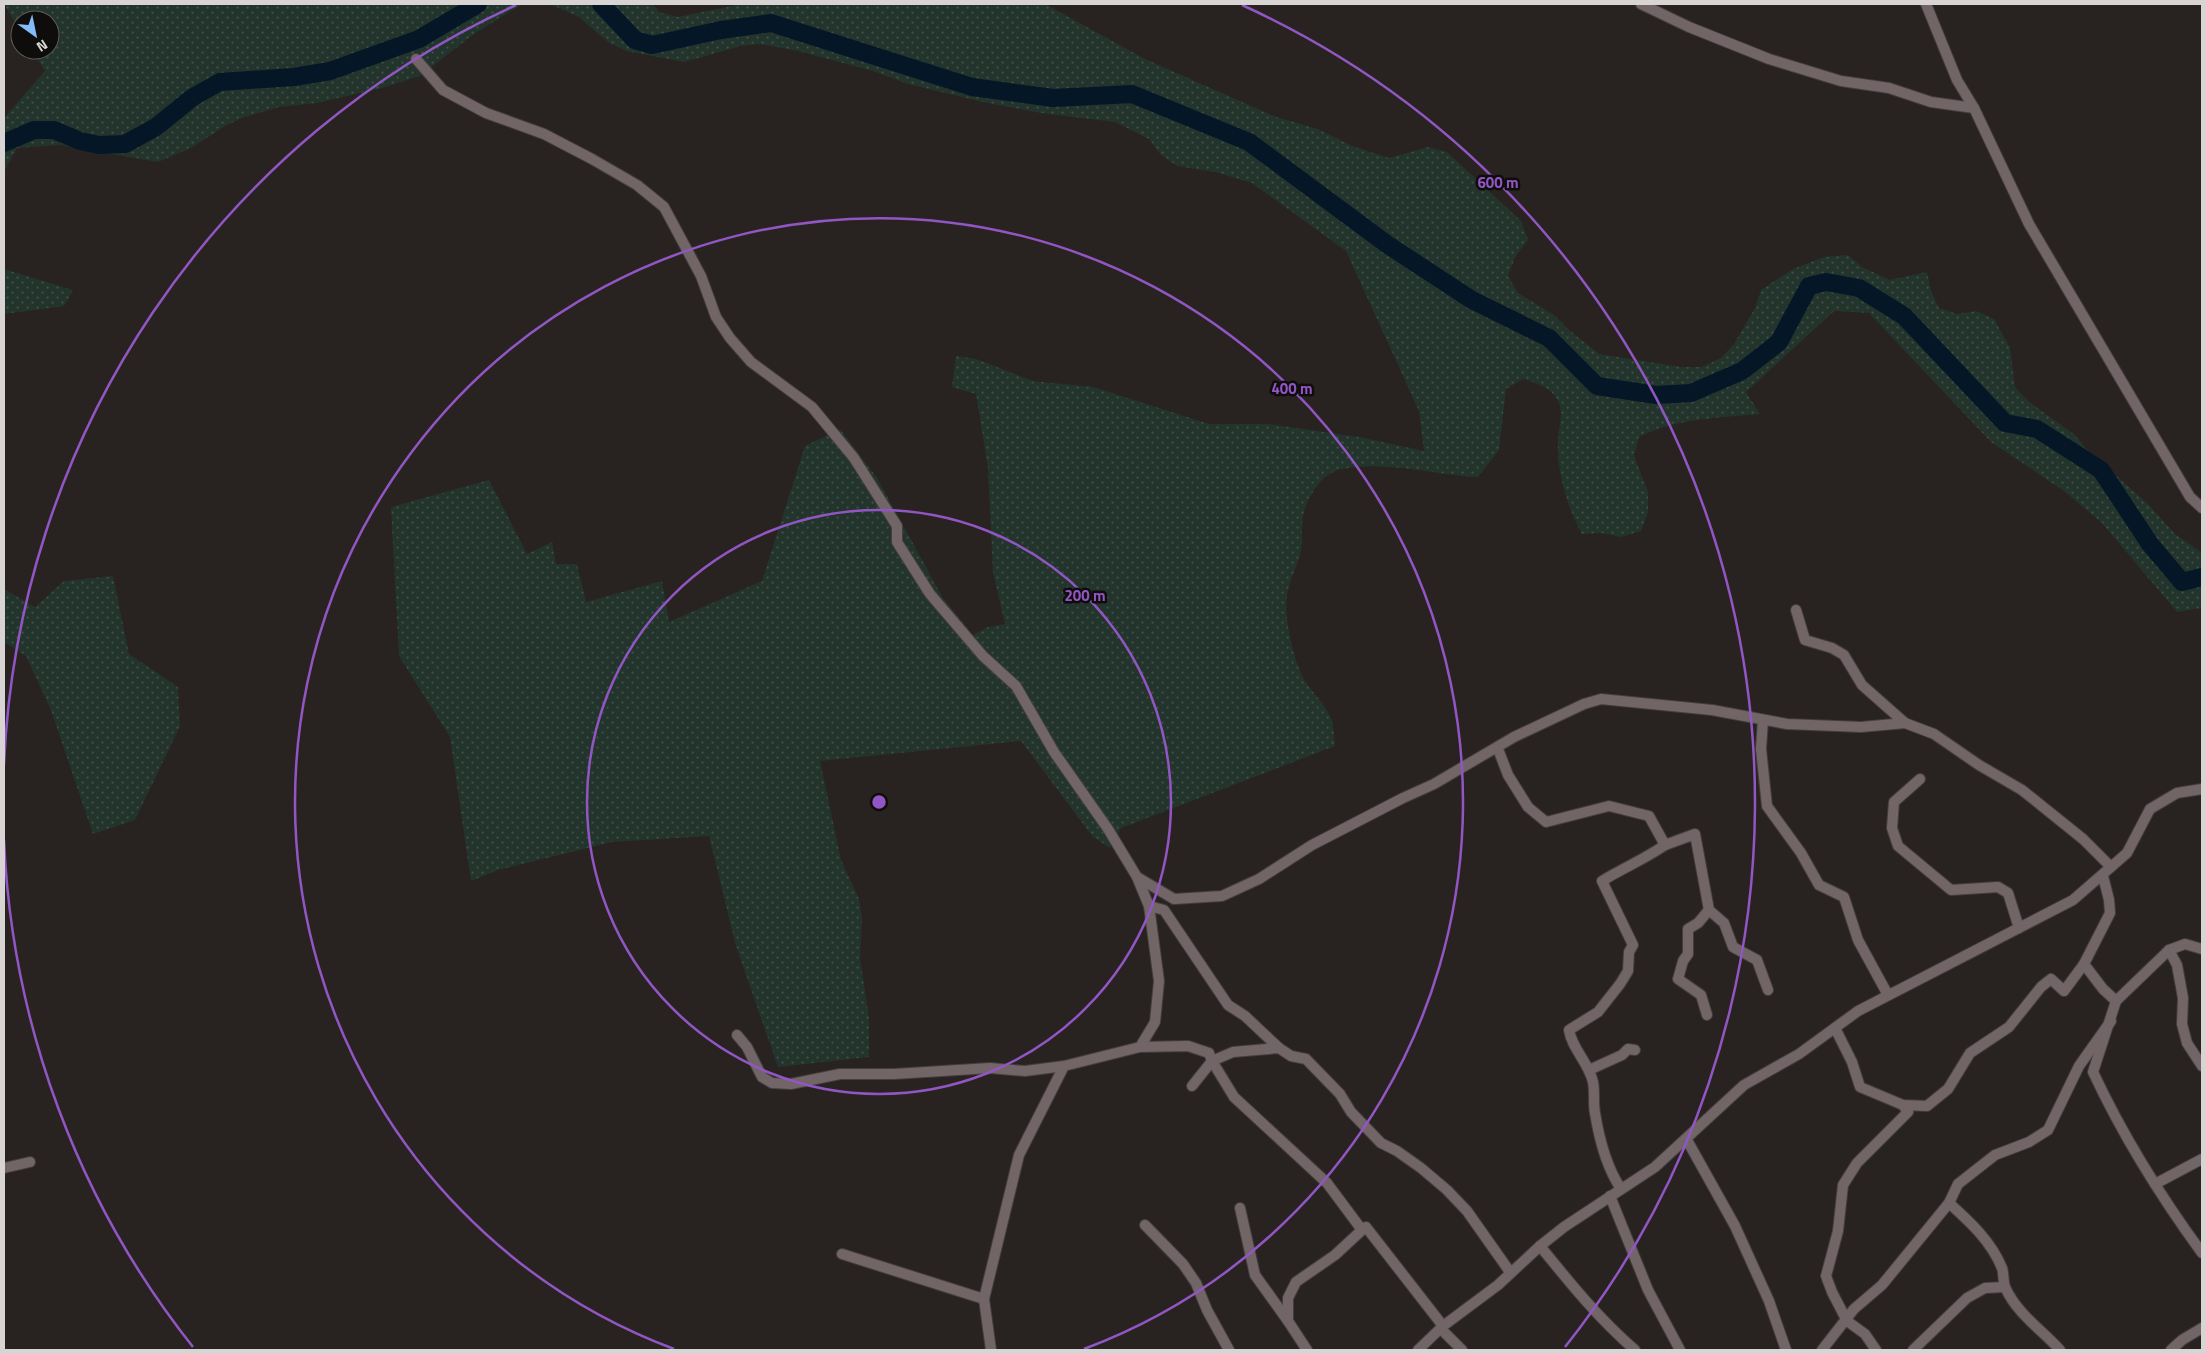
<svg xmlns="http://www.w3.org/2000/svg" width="2206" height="1354" viewBox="0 0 2206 1354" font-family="'Titillium Web',sans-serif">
<defs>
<pattern id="green-dots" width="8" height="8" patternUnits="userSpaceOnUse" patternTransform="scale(1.25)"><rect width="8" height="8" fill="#22342b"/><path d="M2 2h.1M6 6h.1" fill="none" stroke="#415049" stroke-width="1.8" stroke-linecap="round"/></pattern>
</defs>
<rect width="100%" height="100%" fill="#282321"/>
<g fill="url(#green-dots)">
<path d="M 4,4 L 522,4 L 474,34 L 420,76 L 382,88 L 317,103 L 279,107 L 242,118 L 225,126 L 191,148 L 158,162 L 60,145 L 17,148 L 4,172 L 4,118 L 45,71 L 32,50 L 50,50 L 50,20 L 20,20 L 20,31 Z"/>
<path d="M 550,4 L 653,4 L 659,12 L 678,17 L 742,4 L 1045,4 L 1145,59 L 1276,117 L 1318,129 L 1352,146 L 1389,158 L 1428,147 L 1447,152 L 1521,221 L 1528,240 L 1515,257 L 1508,276 L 1518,293 L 1554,315 L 1569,330 L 1599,354 L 1681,367 L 1702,367 L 1721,358 L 1734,344 L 1755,308 L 1761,290 L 1793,269 L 1824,257 L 1848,255 L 1862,267 L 1890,280 L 1927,272 L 1931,291 L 1939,308 L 1957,314 L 1976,311 L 1994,319 L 2010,348 L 2015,387 L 2028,401 L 2075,435 L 2087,450 L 2149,505 L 2175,534 L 2202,553 L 2202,608 L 2177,612 L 2102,523 L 2064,491 L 1991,442 L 1869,313 L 1834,311 L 1746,392 L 1760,414 C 1719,418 1676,418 1639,437 L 1634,456 L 1648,492 L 1648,512 L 1641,531 L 1621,537 L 1602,533 L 1582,534 C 1567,507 1556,470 1558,438 C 1559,426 1564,413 1558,401 C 1552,388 1536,383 1523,379 L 1506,389 L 1499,450 L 1478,477 C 1434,475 1387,460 1342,469 C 1323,472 1309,495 1304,512 C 1300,525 1304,541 1300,554 C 1297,566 1291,578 1288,590 C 1283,610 1291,649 1299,668 C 1305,687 1322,699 1330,716 C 1334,724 1334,737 1335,746 L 1121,828 L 1110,848 L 1093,837 L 1021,741 L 820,761 L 841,860 L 859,899 L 862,918 L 860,958 L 869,1018 L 869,1057 L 778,1067 L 736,946 L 709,836 L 612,842 L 498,870 L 471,881 L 450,737 L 399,656 L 391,507 L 489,480 L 527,554 L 552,542 L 556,564 L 577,564 L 586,602 L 662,581 L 669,622 L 762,581 L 805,446 L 840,429 L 877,478 L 943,598 L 973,635 L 988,627 L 1005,624 L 993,572 L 988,468 L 976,394 L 952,387 L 956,356 L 976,359 L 1033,381 L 1093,387 L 1209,424 L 1269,424 L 1359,437 L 1424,451 L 1419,411 L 1346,251 L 1252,183 L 1215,172 L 1177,166 L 1161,155 L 1149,139 L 1115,122 L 1041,113 L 983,102 L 908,84 L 873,71 L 798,51 L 760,44 L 741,46 L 684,62 L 626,51 L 608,42 L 579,17 Z"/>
<path d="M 4,268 L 4,269 L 73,290 L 64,306 L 4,314 Z"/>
<path d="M 113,576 L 129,654 L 178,687 L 180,726 L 135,820 L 93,834 L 51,710 L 26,656 L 4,642 L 4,589 L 35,607 L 64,581 Z"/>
</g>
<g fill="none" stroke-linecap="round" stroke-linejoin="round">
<g stroke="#051727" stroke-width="18">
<path d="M 601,4 L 635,40 L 652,45 L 721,30 L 771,23 L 972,87 L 1053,98 L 1132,94 L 1249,142 L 1388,245 L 1472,300 L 1549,338 L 1597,386 L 1656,395 L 1691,393 L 1742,371 L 1779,342 L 1809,286 L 1826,282 L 1859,288 L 1904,316 L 2005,423 L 2037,429 L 2101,470 L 2150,544 L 2182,582 L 2202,577"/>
<path d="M 4,143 L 34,130 L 54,130 L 80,141 L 99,145 L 125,144 L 156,127 L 193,97 L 220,82 L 294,77 L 330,71 L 419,39 L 478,4"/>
</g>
<g stroke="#443f3d" stroke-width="12">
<g id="minor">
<path d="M 1641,4 L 1689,27 L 1769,59 L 1841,81 L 1889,88 L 1931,102 L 1974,108 L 2029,224 L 2190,497 L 2202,508"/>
<path d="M 1926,4 L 1957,80 L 1974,108"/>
<path d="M 416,59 L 443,90 L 486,113 L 544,134 L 592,159 L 637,185 L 664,207 L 701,276 L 716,317 L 730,338 L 751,362 L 812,407 L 854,458 L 897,526 L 897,542 L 930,594 L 983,656 L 1016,686 L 1054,752 L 1108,829 L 1137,877 L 1149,906 L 1159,981 L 1155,1022 L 1140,1047"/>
<path d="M 1796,610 L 1805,640 L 1832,648 L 1844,655 L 1862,685 L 1905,723"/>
<path d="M 1763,720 L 1761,749 L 1767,806 L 1801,853 L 1819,885 L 1844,897 L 1858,940 L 1888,995"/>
<path d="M 1498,749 L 1508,775 L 1528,807 L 1546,822 L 1609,806 L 1649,816 L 1665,845 L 1695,834 L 1709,910 L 1724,923 L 1733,947 L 1757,960 L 1768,990"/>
<path d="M 1920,779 L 1894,802 L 1892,828 L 1898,846 L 1951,890 L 1998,887 L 2008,893 L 2019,928"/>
<path d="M 1137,877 L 1174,899 L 1222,896 L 1259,879 L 1312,845 L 1403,798 L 1434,784 L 1514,737 L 1584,704 L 1601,699 L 1712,710 L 1787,724 L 1861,727 L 1905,723 L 1934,734 L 1979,765 L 2022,790 L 2083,839 L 2111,867"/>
<path d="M 1149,906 L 1164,910 L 1228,1005 L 1245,1016 L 1279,1048"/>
<path d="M 2169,950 L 2177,965 L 2183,998 L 2182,1024 L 2187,1043 L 2202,1066"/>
<path d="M 2084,964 L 2103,989 L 2116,1001 L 2169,950 L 2185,944 L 2202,949"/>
<path d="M 2116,1001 L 2093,1072 C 2123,1136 2161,1197 2202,1253"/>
<path d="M 1707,1015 L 1701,995 L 1678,979 L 1683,961 L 1688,954 L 1688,929 L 1698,923 L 1709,910"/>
<path d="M 1835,1028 L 1852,1062 L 1860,1087 L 1903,1105 L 1927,1106 L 1948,1089 L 1970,1053 L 2009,1027 L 2041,987 L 2051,979 L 2064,991 L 2084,964 L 2110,913 L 2109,900 L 2103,876"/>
<path d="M 737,1035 L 747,1047 L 762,1077 L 772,1083 L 791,1084 L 840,1074 L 894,1074 L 990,1068 L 1025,1071 L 1064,1066 L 1140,1047 L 1188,1046 L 1209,1053 L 1212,1061 L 1233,1052 L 1279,1048 L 1291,1056 L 1306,1059 L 1340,1094 L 1351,1112 L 1381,1143 L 1397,1151 L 1421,1168 L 1447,1190 L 1467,1211 L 1510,1272"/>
<path d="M 1589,1070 L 1622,1055 L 1628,1049 L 1635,1050"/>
<path d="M 1192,1086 L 1212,1061 L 1234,1097 L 1327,1183 L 1362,1230 L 1366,1227 L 1443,1326"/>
<path d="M 1687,1140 L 1735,1226 L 1769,1301 L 1786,1350"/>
<path d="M 4,1168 L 30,1162"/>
<path d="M 2155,1184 L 2202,1159"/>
<path d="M 1621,1189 C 1607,1168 1599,1138 1595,1113 C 1593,1103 1595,1092 1593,1082 C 1589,1063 1572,1049 1569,1030 L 1598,1012 L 1620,984 L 1628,971 L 1629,952 L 1633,945 L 1602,881 C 1623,868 1645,859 1665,845"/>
<path d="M 1610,1196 L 1648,1290 L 1680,1350"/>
<path d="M 1949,1203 C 1970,1222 1991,1241 2002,1268 C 2004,1274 2003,1281 2005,1287 C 2017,1314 2042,1330 2060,1350"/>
<path d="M 1240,1208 L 1255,1275 L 1288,1321"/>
<path d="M 1145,1225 L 1183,1264 L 1196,1283 L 1207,1310 L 1229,1350"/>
<path d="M 1540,1246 C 1570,1283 1599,1319 1635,1350"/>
<path d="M 842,1254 L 984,1299"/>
<path d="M 1441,1329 L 1462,1350"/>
<path d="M 991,1350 L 984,1299 L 1019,1155 L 1064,1066"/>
<path d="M 1307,1350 L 1288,1321 L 1288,1298 L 1296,1282 L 1335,1255 L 1362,1230"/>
<path d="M 1418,1350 L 1443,1326 L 1498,1285 L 1540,1246 L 1564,1227 L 1655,1167 L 1744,1085 L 1799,1054 L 1858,1011 L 2073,900 L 2127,853 L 2150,809 L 2177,793 L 2202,789"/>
<path d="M 1822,1350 L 1854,1309 L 1882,1285 L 1949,1203 L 1958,1184 L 1995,1155 L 2029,1142 L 2048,1130 L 2079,1066 L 2111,1021"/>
<path d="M 1876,1350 L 1865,1334 L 1847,1321 L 1832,1292 L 1826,1276 L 1838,1231 L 1843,1185 L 1857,1163 L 1908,1112 L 1903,1105"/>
<path d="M 1913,1350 L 1967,1298 L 1985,1288 L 2005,1287"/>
<path d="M 2171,1350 L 2182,1340 L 2202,1328"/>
</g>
</g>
<use href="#minor" stroke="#726568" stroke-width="10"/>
</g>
<g fill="none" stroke="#9256c4" stroke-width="2.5">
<circle cx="879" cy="802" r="292"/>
<path d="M674 1349A584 584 0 1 1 1084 1349"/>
<path d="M193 1347A876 876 0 0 1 4 840M4 764A876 876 0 0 1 516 5M1242 5A876 876 0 0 1 1565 1347"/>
</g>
<circle cx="879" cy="802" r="8" fill="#9256c4" stroke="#0f0d0c" stroke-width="2.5"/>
<g font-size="15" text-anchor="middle" font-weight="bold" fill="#9256c4" stroke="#0f0d0c" stroke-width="5" stroke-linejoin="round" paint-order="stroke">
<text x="1498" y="188">600 m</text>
<text x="1292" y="394">400 m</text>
<text x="1085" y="601">200 m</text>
</g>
<rect width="2206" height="1354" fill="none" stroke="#d8d4d3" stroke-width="10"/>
<g transform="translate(35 35) rotate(147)"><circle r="24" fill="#0f0d0c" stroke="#5f5d5c"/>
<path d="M0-4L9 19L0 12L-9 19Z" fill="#82bcfa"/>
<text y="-8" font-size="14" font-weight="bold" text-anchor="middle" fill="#d8d4d3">N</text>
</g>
</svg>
